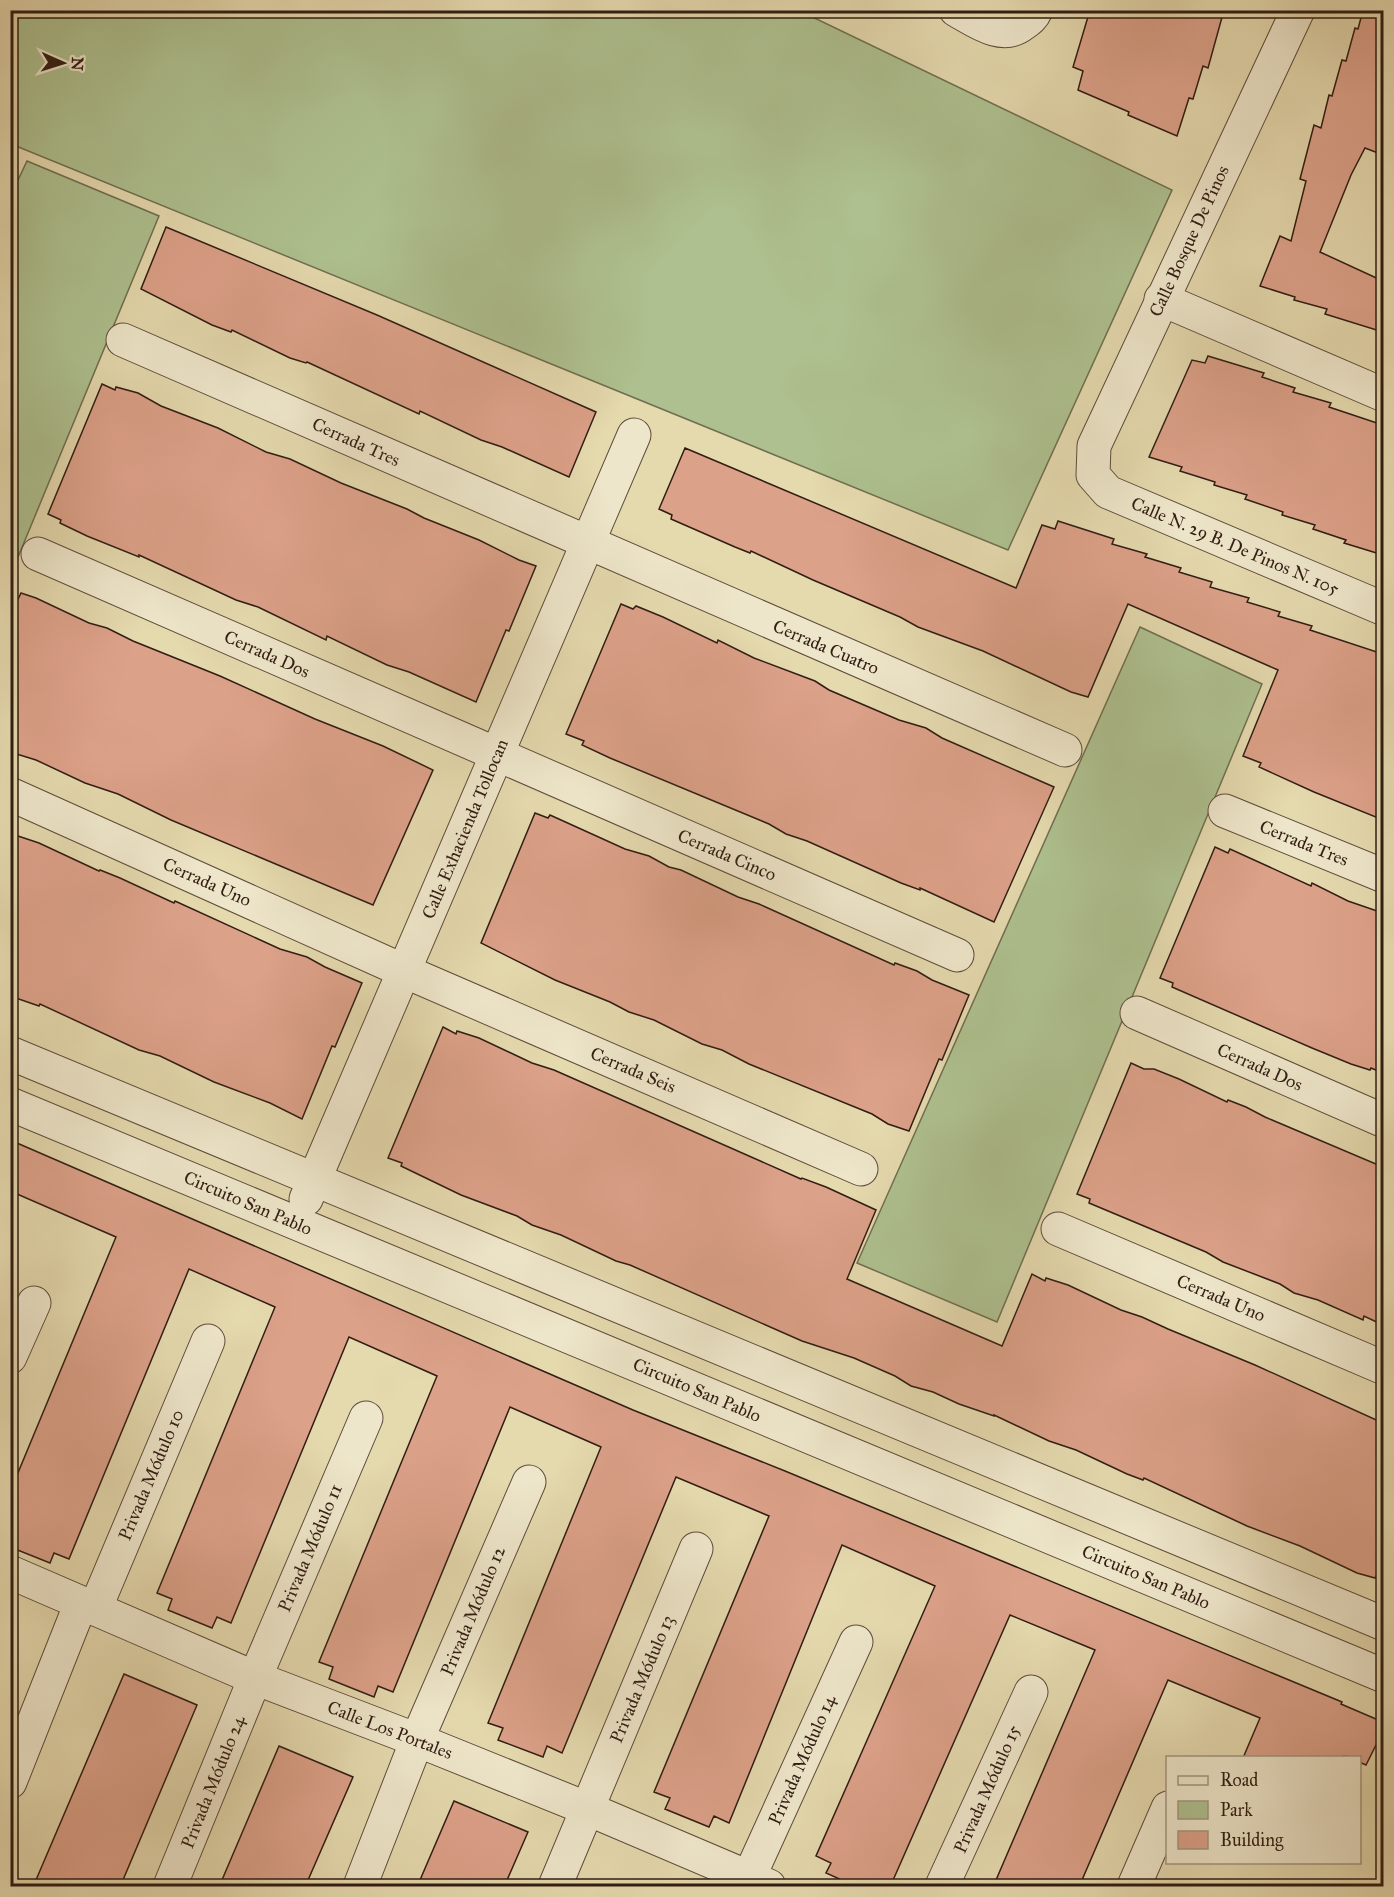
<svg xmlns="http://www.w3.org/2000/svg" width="1394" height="1897" viewBox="0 0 1394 1897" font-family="'IM FELL Great Primer',serif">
<rect width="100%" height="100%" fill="#e5d9ae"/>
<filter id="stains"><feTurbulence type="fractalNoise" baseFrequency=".00333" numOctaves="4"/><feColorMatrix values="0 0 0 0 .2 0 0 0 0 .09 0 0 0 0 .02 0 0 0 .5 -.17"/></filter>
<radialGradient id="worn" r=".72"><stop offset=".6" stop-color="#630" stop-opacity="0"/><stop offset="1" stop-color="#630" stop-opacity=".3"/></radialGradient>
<g fill="#aec08f" stroke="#706e51" stroke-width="1.5">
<path d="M 10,11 L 800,11 L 1172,190 L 1008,550 L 11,144 Z"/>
<path d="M 27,161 L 159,216 L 11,574 L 10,197 Z"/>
<path d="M 1140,627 L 1262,684 L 997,1322 L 857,1263 Z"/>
</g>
<g fill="#dca189" stroke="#311d13" stroke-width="1.5">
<path d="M 1090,10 L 1224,10 L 1208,68 L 1203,66 L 1193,99 L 1189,98 L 1177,136 L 1128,115 L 1129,112 L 1078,90 L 1083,71 L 1073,67 Z"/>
<path d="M 1363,10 L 1383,10 L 1383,155 L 1365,148 L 1351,175 L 1320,252 L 1383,281 L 1383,332 L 1325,314 L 1327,309 L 1294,300 L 1295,297 L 1260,286 L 1280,236 L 1291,241 L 1306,181 L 1300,179 L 1314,125 L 1321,128 L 1329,95 L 1332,96 L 1342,60 L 1346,61 L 1355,28 L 1358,29 Z"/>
<path d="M 166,227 L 377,315 L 596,412 L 569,477 L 502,447 L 481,440 L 420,411 L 419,414 L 307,362 L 306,363 L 290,358 L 232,330 L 231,332 L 212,325 L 141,289 Z"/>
<path d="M 1208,356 L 1264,373 L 1262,377 L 1295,388 L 1293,392 L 1331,403 L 1329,407 L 1383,425 L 1383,555 L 1344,543 L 1346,540 L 1313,529 L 1315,525 L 1282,515 L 1283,512 L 1245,499 L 1247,495 L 1214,485 L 1215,482 L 1180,471 L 1182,467 L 1149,457 L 1192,360 L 1205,363 Z"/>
<path d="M 102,384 L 115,390 L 116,387 L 138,393 L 161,406 L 218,428 L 266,452 L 290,459 L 341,483 L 407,509 L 424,518 L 479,540 L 519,560 L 536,566 L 509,631 L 506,630 L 476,702 L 409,672 L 387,665 L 327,636 L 326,640 L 258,607 L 236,600 L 139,555 L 139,557 L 87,536 L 60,523 L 61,520 L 48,514 Z"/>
<path d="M 685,448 L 1016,588 L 1042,525 L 1055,529 L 1058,521 L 1114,539 L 1112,544 L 1147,554 L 1145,557 L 1181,568 L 1179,572 L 1212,582 L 1210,587 L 1249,598 L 1247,602 L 1280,612 L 1278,616 L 1312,626 L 1310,630 L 1383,654 L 1383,820 L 1314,792 L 1259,767 L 1261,763 L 1243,756 L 1278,670 L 1128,604 L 1088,697 L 1071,692 L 983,651 L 918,627 L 900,617 L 813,580 L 751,551 L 750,553 L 735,547 L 671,519 L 672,515 L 659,509 Z"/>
<path d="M 21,593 L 36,598 L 89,623 L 107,628 L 133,641 L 220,676 L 315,719 L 383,746 L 433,770 L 373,905 L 171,820 L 118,794 L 85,783 L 36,760 L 10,752 L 10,616 Z"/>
<path d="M 621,604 L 633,609 L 636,606 L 663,617 L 717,643 L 718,640 L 754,658 L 815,681 L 829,690 L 899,720 L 926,728 L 942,738 L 1054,787 L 994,922 L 920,888 L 920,890 L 901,883 L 807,841 L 786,834 L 769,824 L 610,758 L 582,745 L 584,741 L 566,734 Z"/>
<path d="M 535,813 L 548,818 L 550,815 L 625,849 L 649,856 L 669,867 L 681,870 L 738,897 L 759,904 L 894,965 L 895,963 L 917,971 L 932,980 L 969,995 L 942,1060 L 939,1059 L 909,1131 L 888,1124 L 872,1114 L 749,1064 L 722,1050 L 702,1044 L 654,1020 L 629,1012 L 610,1002 L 555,980 L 481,943 Z"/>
<path d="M 18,836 L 39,843 L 99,871 L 100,870 L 120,878 L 174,903 L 175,901 L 280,949 L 307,957 L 325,967 L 362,983 L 335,1047 L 332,1046 L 302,1119 L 270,1103 L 214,1082 L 160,1056 L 139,1050 L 40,1004 L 39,1006 L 10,996 L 10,850 Z"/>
<path d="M 1215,847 L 1228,853 L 1230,849 L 1311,886 L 1312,883 L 1348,901 L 1383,913 L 1383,1073 L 1371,1068 L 1370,1070 L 1351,1064 L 1312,1048 L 1172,987 L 1173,983 L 1160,978 Z"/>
<path d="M 443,1027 L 456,1034 L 457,1031 L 479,1038 L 532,1063 L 554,1070 L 801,1179 L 802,1178 L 826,1187 L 876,1210 L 847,1279 L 1002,1346 L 1032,1274 L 1045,1281 L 1046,1278 L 1068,1285 L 1121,1310 L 1142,1317 L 1168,1329 L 1255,1365 L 1383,1423 L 1383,1562 L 1375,1578 L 1357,1573 L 1300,1546 L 1247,1526 L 1144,1478 L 1143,1480 L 1127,1474 L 1076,1450 L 1049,1441 L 994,1415 L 994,1416 L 959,1404 L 933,1392 L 911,1386 L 895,1376 L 854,1358 L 802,1341 L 630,1265 L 616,1261 L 561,1235 L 532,1225 L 517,1216 L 461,1195 L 401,1166 L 402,1163 L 388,1158 Z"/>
<path d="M 1131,1063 L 1144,1069 L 1154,1069 L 1179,1079 L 1227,1102 L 1228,1100 L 1246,1107 L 1265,1117 L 1383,1167 L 1383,1325 L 1364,1316 L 1363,1320 L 1318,1300 L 1294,1293 L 1280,1284 L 1223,1262 L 1206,1252 L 1089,1203 L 1090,1199 L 1077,1194 Z"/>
<path d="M 10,1140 L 633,1410 L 785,1471 L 1342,1702 L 1341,1704 L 1383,1722 L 1383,1728 L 1378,1741 L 1366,1765 L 1359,1762 L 1359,1758 L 1344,1756 L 1344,1758 L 1243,1758 L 1260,1718 L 1168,1680 L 1079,1887 L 993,1887 L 1095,1650 L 1010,1615 L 890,1887 L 857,1887 L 826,1873 L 831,1863 L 816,1856 L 935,1586 L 842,1545 L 729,1823 L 714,1816 L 709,1827 L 665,1809 L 670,1798 L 654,1792 L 769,1516 L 676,1477 L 562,1753 L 547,1746 L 543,1757 L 498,1740 L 503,1728 L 488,1723 L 601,1447 L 510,1407 L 393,1692 L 378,1686 L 374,1697 L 329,1679 L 333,1667 L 319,1662 L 437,1376 L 349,1337 L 231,1623 L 217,1617 L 212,1628 L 168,1610 L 172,1599 L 157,1593 L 275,1307 L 189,1269 L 69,1559 L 54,1553 L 50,1563 L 10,1547 L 10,1492 L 116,1237 L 10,1191 Z"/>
<path d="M 124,1674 L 197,1705 L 120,1887 L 33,1887 Z"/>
<path d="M 279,1746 L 353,1777 L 305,1887 L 219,1887 Z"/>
<path d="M 454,1801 L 528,1832 L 504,1887 L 417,1887 Z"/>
</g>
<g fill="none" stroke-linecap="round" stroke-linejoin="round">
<g stroke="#5e4c3a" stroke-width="35">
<g id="minor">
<path d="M 956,10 C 976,21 1002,41 1023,24 C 1029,20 1033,17 1036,10"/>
<path d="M 1298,10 L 1094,446 L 1093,475 L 1108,492 L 1384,609"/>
<path d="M 1161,299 L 1384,395"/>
<path d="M 123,340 L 1065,750"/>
<path d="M 38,554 L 957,955"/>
<path d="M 10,794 L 404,971 L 861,1169"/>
<path d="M 1225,811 L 1384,876"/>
<path d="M 1137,1013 L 1384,1121"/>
<path d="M 10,1053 L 1384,1624"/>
<path d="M 10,1104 L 1384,1676"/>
<path d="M 306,1199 L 634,435"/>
<path d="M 1058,1229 L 1384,1368"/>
<path d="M 10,1357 L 34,1303"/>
<path d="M 10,1572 L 255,1678 L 417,1740 L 588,1809 L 769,1886"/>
<path d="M 95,1609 L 208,1341"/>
<path d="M 10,1782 L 81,1603"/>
<path d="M 170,1886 L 255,1678 L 366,1418"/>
<path d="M 360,1886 L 417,1740 L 529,1482"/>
<path d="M 555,1886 L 696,1549"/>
<path d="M 745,1886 L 856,1642"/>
<path d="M 942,1886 L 1031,1692"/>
<path d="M 1134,1886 L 1168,1808"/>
</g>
</g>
<use href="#minor" stroke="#eee6ca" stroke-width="33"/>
</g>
<g text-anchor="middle" stroke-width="4.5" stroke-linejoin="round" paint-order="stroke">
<g font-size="18" fill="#311d13" stroke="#eee6ca">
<text transform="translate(1189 241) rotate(-65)" y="6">Calle Bosque De Pinos</text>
<text transform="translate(356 442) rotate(24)" y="6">Cerrada Tres</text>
<text transform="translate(1235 546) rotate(23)" y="6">Calle N. 29 B. De Pinos N. 105</text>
<text transform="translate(826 647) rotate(23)" y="6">Cerrada Cuatro</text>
<text transform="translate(267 654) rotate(24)" y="6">Cerrada Dos</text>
<text transform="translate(465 829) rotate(-67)" y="6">Calle Exhacienda Tollocan</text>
<text transform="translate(1304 843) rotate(22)" y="6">Cerrada Tres</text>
<text transform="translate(727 855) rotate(23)" y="6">Cerrada Cinco</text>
<text transform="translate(207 882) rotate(24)" y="6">Cerrada Uno</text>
<text transform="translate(1260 1067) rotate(24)" y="6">Cerrada Dos</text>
<text transform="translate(633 1070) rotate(23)" y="6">Cerrada Seis</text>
<text transform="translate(248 1203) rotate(23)" y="6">Circuito San Pablo</text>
<text transform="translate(1221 1298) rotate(23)" y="6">Cerrada Uno</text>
<text transform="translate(697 1390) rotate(23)" y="6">Circuito San Pablo</text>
<text transform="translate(151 1475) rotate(-67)" y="6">Privada Módulo 10</text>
<text transform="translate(310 1548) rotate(-67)" y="6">Privada Módulo 11</text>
<text transform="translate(1146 1577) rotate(23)" y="6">Circuito San Pablo</text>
<text transform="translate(473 1611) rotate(-67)" y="6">Privada Módulo 12</text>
<text transform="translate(642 1679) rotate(-67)" y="6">Privada Módulo 13</text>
<text transform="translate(390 1730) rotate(21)" y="6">Calle Los Portales</text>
<text transform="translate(802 1760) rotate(-66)" y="6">Privada Módulo 14</text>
<text transform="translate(213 1782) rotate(-68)" y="6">Privada Módulo 24</text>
<text transform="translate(987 1789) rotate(-66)" y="6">Privada Módulo 15</text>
</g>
</g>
<rect width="1394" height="1897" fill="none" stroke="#e5d9ae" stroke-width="36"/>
<rect x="12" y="12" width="1370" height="1873" fill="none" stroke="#311d13" stroke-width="3"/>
<rect x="18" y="18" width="1358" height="1861" fill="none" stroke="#311d13" stroke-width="1.5"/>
<rect x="1166" y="1756" width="195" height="108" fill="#eee6ca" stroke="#a29681" stroke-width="1.5"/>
<rect x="1178" y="1776" width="30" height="9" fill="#eee6ca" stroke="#a29681" stroke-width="1.5"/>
<text x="1220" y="1786" font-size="18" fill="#311d13">Road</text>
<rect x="1178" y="1801" width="30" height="18" fill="#aec08f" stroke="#a29681" stroke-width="1.5"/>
<text x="1220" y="1816" font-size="18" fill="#311d13">Park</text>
<rect x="1178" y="1831" width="30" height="18" fill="#dca189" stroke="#a29681" stroke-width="1.5"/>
<text x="1220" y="1846" font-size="18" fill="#311d13">Building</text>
<g transform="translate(63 63) rotate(93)" stroke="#eee6ca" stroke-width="4.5" paint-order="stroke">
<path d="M0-4.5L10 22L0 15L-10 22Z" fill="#311d13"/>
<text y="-9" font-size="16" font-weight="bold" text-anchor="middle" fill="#311d13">N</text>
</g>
<rect width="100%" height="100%" filter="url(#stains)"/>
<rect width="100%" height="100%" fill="url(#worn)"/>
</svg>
